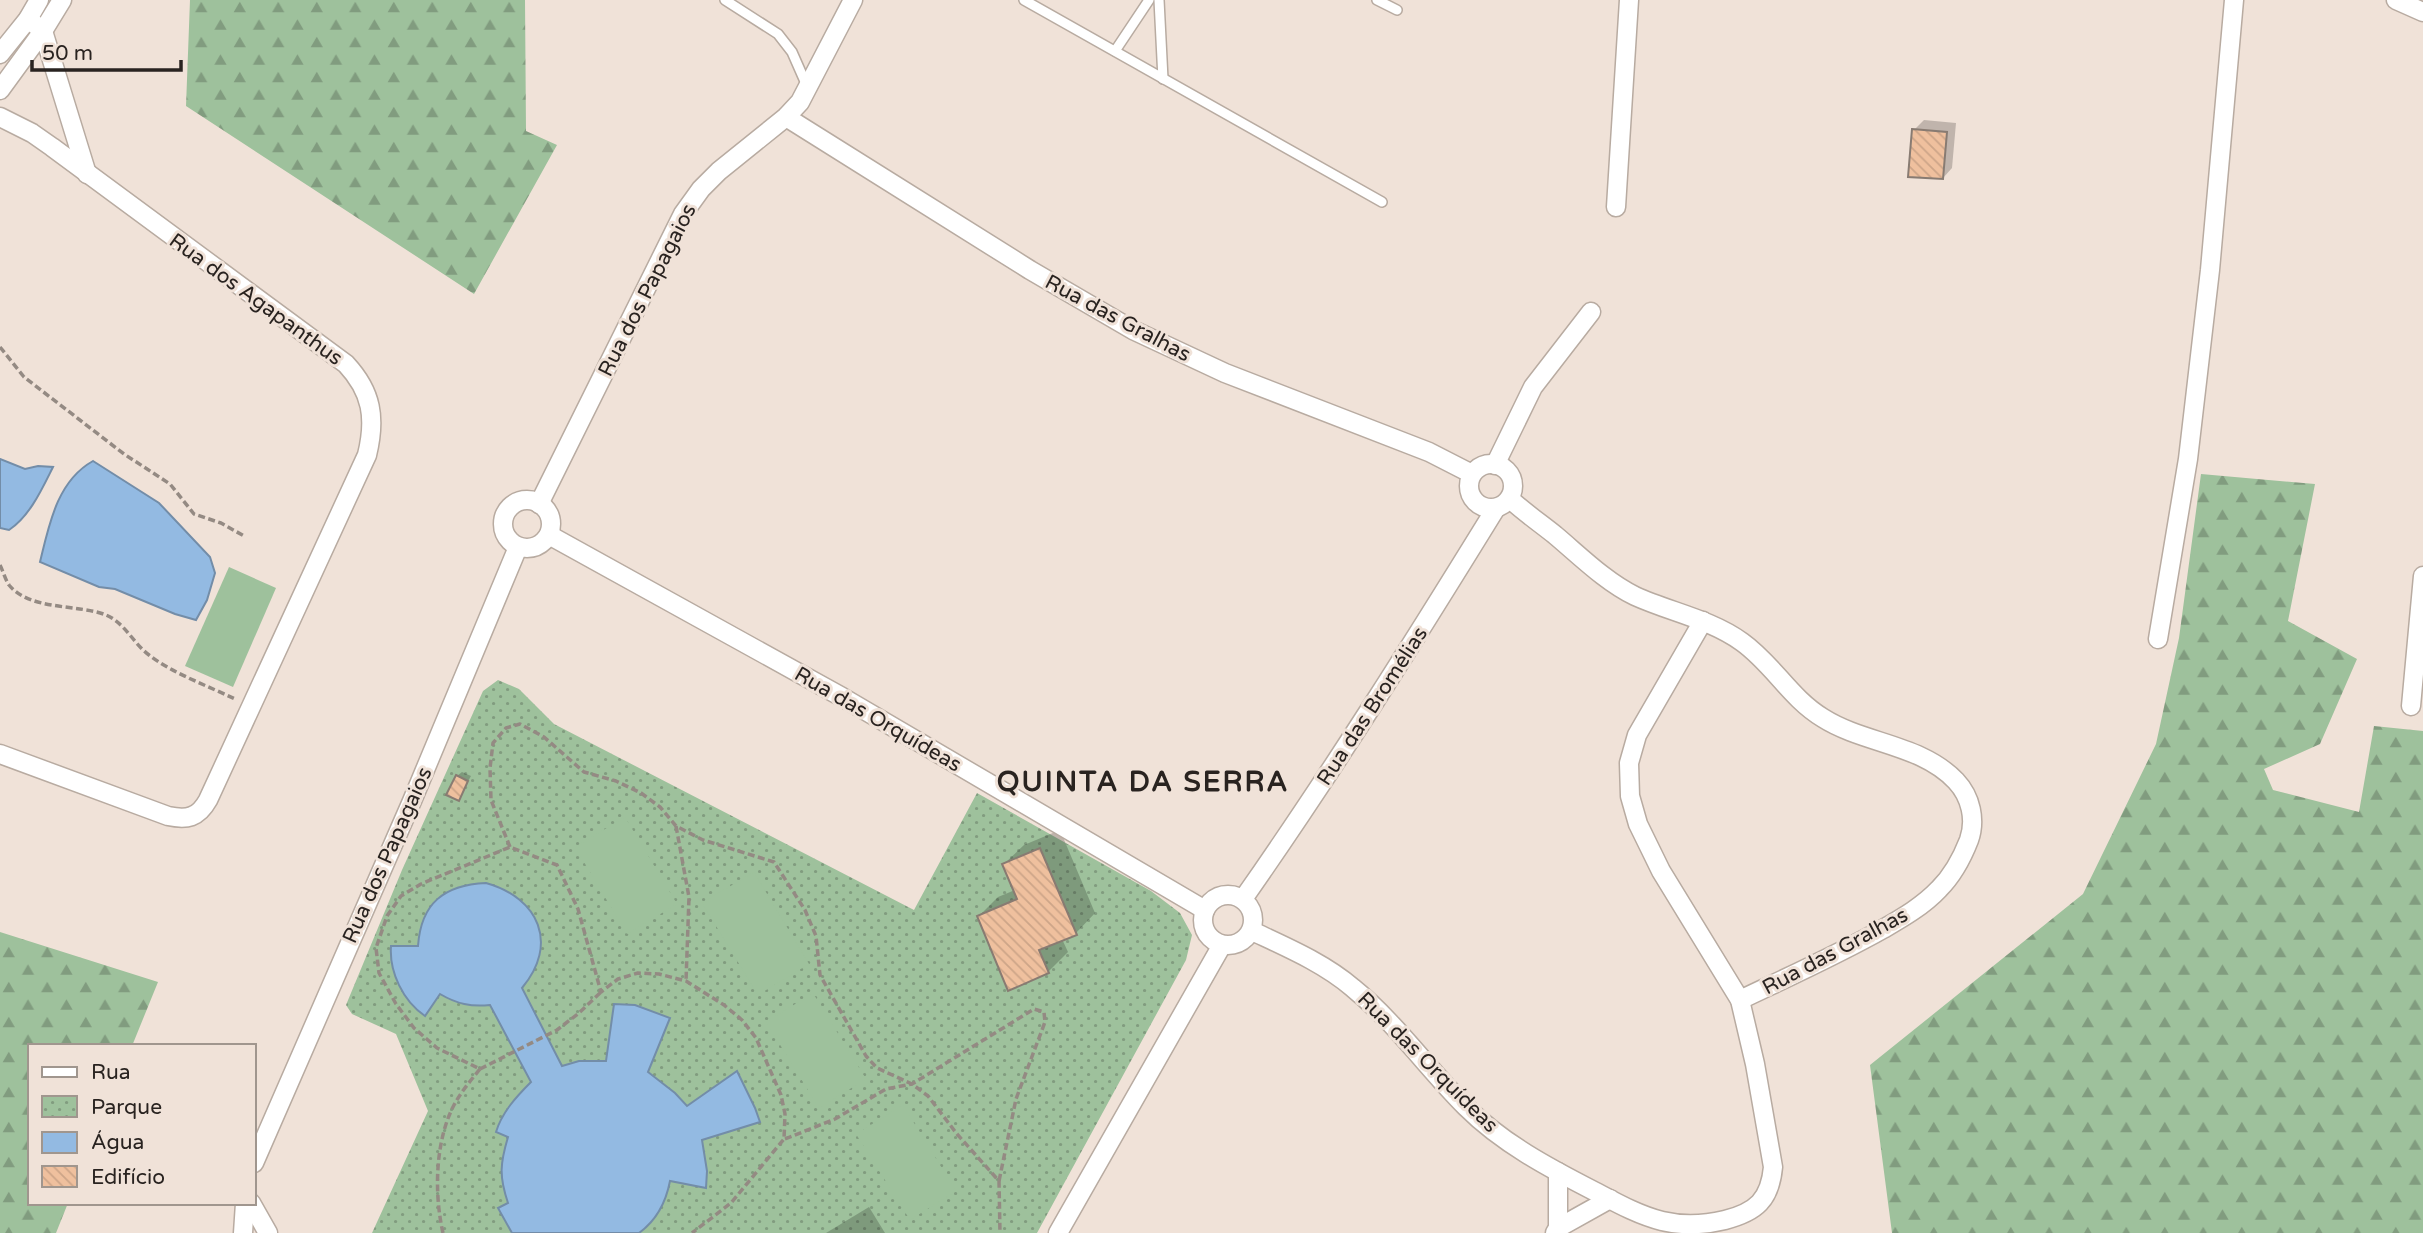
<svg xmlns="http://www.w3.org/2000/svg" width="2423" height="1233" viewBox="0 0 2423 1233" font-family="'Varela Round',sans-serif">
<defs>
<pattern id="forest-firs" width="22" height="20" patternUnits="userSpaceOnUse" patternTransform="scale(1.75)"><rect width="22" height="20" fill="#9ec19c"/><path d="M5 1l3.5 6h-7zM16 11l3.5 6h-7z" fill="#819c7f"/></pattern>
<pattern id="park-dots" width="8" height="8" patternUnits="userSpaceOnUse" patternTransform="scale(1.75)"><rect width="8" height="8" fill="#9ec19c"/><path d="M2 2h.1M6 6h.1" fill="none" stroke="#819c7f" stroke-width="1.8" stroke-linecap="round"/></pattern>
<pattern id="building-back-hatch" width="6" height="6" patternUnits="userSpaceOnUse" patternTransform="scale(1.75)"><rect width="6" height="6" fill="#efc09e"/><path d="M-1 5l2 2M0 0l6 6M5-1l2 2" fill="none" stroke="#cda588"/></pattern>
</defs>
<rect width="100%" height="100%" fill="#f0e2d8"/>
<g fill="url(#forest-firs)">
<path d="M 190,0 L 525,0 L 526,131 L 557,145 L 474,294 L 186,106 Z"/>
<path d="M 2201,474 L 2315,484 L 2288,621 L 2357,659 L 2320,744 L 2264,769 L 2273,790 L 2359,812 L 2374,726 L 2423,731 L 2423,1233 L 1892,1233 L 1870,1065 L 2083,894 L 2156,744 L 2179,638 Z"/>
<path d="M 0,932 L 158,982 L 132,1046 L 30,1046 L 30,1203 L 68,1203 L 56,1233 L 0,1233 Z"/>
</g>
<path fill="url(#park-dots)" d="M 498,680 L 519,689 L 554,724 L 914,910 L 977,793 L 1151,891 L 1180,913 L 1192,935 L 1186,960 L 1037,1233 L 372,1233 L 428,1111 L 396,1034 L 352,1014 L 346,1005 L 402,870 L 483,691 Z"/>
<g fill="#9ec19c">
<path d="M 229,567 L 276,588 L 233,687 L 185,666 Z"/>
<path d="M 625,817 L 677,904 L 627,934 L 575,847 Z"/>
<path d="M 754,872 L 809,964 L 758,995 L 702,903 Z"/>
<path d="M 813,993 L 866,1079 L 819,1108 L 766,1022 Z"/>
<path d="M 903,1105 L 956,1191 L 910,1220 L 856,1134 Z"/>
</g>
<g fill="#93bae2" stroke="#738da8" stroke-width="2">
<path d="M 0,459 L 25,469 L 38,466 L 53,467 C 42,489 30,516 9,530 L 0,528 Z"/>
<path d="M 93,461 L 159,503 L 210,557 L 215,573 L 207,600 L 196,620 L 175,614 L 115,589 L 99,587 L 40,562 C 49,525 57,481 93,461 Z"/>
<path d="M 486,883 C 539,898 559,944 522,988 L 562,1066 L 579,1061 L 606,1061 L 614,1004 L 635,1005 L 670,1018 L 648,1072 L 675,1093 L 687,1106 L 737,1071 L 755,1108 L 760,1122 L 702,1140 L 707,1171 L 706,1188 L 670,1181 C 666,1202 657,1220 639,1233 L 512,1233 L 498,1208 L 508,1203 C 499,1176 500,1164 508,1137 L 496,1132 C 502,1112 517,1096 531,1082 L 490,1005 C 471,1007 457,1004 440,994 L 425,1016 C 403,1001 389,972 391,946 L 418,946 C 421,903 444,885 486,883 Z"/>
</g>
<g fill="#0003">
<path d="M 1924,120 L 1956,123 L 1952,168 L 1943,178 L 1914,130 Z"/>
<path d="M 462,772 L 471,776 L 458,799 L 457,776 Z"/>
<path d="M 1060,830 L 1095,913 L 1076,933 L 1062,939 L 1068,952 L 1048,972 L 979,916 L 998,897 L 1015,890 L 1004,864 L 1024,845 Z"/>
<path d="M 869,1207 L 885,1233 L 826,1233 Z"/>
</g>
<g fill="url(#building-back-hatch)" stroke="#887b72" stroke-width="2">
<path d="M 1912,129 L 1947,132 L 1943,179 L 1908,177 Z"/>
<path d="M 456,775 L 468,781 L 459,801 L 446,795 Z"/>
<path d="M 1040,848 L 1077,935 L 1039,950 L 1049,973 L 1008,991 L 977,916 L 1017,899 L 1002,864 Z"/>
</g>
<g fill="none" stroke-linecap="round" stroke-linejoin="round">
<g stroke="#b8aba1" stroke-width="12">
<g id="lane">
<path d="M 725,0 L 778,34 L 792,52 L 807,86"/>
<path d="M 1024,0 L 1382,202"/>
<path d="M 1159,0 L 1163,79"/>
<path d="M 1377,0 L 1397,10"/>
<path d="M 1115,51 L 1149,0"/>
</g>
</g>
<g stroke="#b8aba1" stroke-width="21">
<g id="street">
<path d="M 2396,0 L 2423,12"/>
<path d="M 28,19 L 43,31 L 87,174"/>
<path d="M 0,54 L 28,19 L 39,0"/>
<path d="M 0,90 L 43,31 L 62,0"/>
<path d="M 0,117 L 32,133 L 52,147 L 346,364 C 372,392 376,418 367,455 L 208,800 C 198,818 187,820 168,816 L 0,754"/>
<path d="M 786,117 L 1030,270 L 1133,330 L 1225,373 L 1429,452 L 1472,474"/>
<path d="M 1616,207 L 1629,0"/>
<circle cx="1491" cy="486" r="22"/>
<path d="M 1495,465 L 1533,387 L 1591,312"/>
<path d="M 1510,499 C 1524,512 1540,523 1555,535 C 1580,556 1606,582 1635,596 C 1670,612 1710,619 1742,642 C 1773,664 1790,698 1823,718 C 1864,744 1921,744 1956,781 C 1971,797 1976,820 1969,840 C 1962,858 1953,875 1939,889 C 1923,906 1902,918 1883,929 C 1837,955 1788,977 1740,1000"/>
<circle cx="527" cy="524" r="24"/>
<path d="M 539,504 L 683,214 L 701,189 L 719,171 L 786,117 L 800,102 L 853,0"/>
<path d="M 549,535 L 842,697 L 1205,910"/>
<path d="M 2158,639 L 2188,459 L 2210,270 L 2234,0"/>
<path d="M 2411,706 L 2423,576"/>
<circle cx="1228" cy="920" r="25"/>
<path d="M 1243,899 C 1332,772 1414,641 1496,508"/>
<path d="M 1252,931 C 1286,947 1324,963 1353,988 C 1396,1023 1427,1068 1466,1107 C 1502,1143 1549,1168 1594,1191 C 1615,1202 1638,1215 1662,1221 C 1683,1226 1704,1225 1725,1220 C 1756,1212 1770,1200 1773,1167 L 1755,1064 L 1740,1000 L 1661,871 L 1638,824 L 1630,796 L 1629,763 L 1637,735 L 1703,621"/>
<path d="M 254,1163 L 412,801 L 518,547"/>
<path d="M 251,1203 L 268,1233"/>
<path d="M 1558,1228 L 1610,1199"/>
<path d="M 243,1233 L 245,1203"/>
<path d="M 1058,1233 L 1222,945"/>
<path d="M 1555,1233 L 1558,1228 L 1558,1172"/>
</g>
</g>
<g stroke="#948a83" stroke-width="3.5" stroke-dasharray="7 3.5" stroke-linecap="butt">
<path d="M 0,347 L 24,377 L 124,454 L 170,484 L 194,514 L 221,523 L 244,536"/>
<path d="M 0,565 C 3,571 5,579 9,585 C 30,611 79,604 106,615 C 125,623 133,643 149,655 C 172,673 208,686 235,699"/>
<path d="M 676,826 L 689,897 L 686,981"/>
<path d="M 510,847 L 491,800 L 490,768 L 493,743 L 506,728 L 520,724 L 544,737 L 584,772 L 616,781 L 641,793 L 660,807 L 676,826 L 703,840 L 774,862 L 805,910 L 816,936 L 820,975 L 866,1056 L 877,1068 L 912,1084 L 928,1096 L 957,1134 L 999,1181 L 1000,1233"/>
<path d="M 480,1069 L 557,1030 L 579,1013 L 601,992"/>
<path d="M 785,1139 L 835,1119 L 886,1089 L 912,1084 L 1034,1009 L 1044,1012 L 1045,1022 L 1016,1099 L 999,1181"/>
<path d="M 443,1233 C 434,1194 435,1141 454,1105 C 461,1092 471,1080 480,1069 L 437,1048 L 414,1028 L 396,1004 L 379,973 L 376,948 L 387,916 L 401,896 L 421,884 L 510,847 L 557,865 L 578,909 L 601,992 L 618,979 L 638,973 L 659,974 L 686,981 L 724,1005 L 742,1020 L 756,1038 L 781,1095 L 785,1114 L 784,1139 L 731,1203 L 692,1233"/>
</g>
<use href="#lane" stroke="#fff" stroke-width="9"/>
<use href="#street" stroke="#fff" stroke-width="18"/>
</g>
<g text-anchor="middle" stroke-width="6" stroke-linejoin="round" paint-order="stroke">
<g font-size="21" fill="#292320" stroke="#f0e2d8">
<text transform="translate(647 290) rotate(-63)" y="7">Rua dos Papagaios</text>
<text transform="translate(256 299) rotate(36)" y="7">Rua dos Agapanthus</text>
<text transform="translate(1118 318) rotate(28)" y="7">Rua das Gralhas</text>
<text transform="translate(1372 706) rotate(-57)" y="7">Rua das Bromélias</text>
<text transform="translate(878 719) rotate(30)" y="7">Rua das Orquídeas</text>
<text transform="translate(387 855) rotate(-66)" y="7">Rua dos Papagaios</text>
<text transform="translate(1835 951) rotate(-28)" y="7">Rua das Gralhas</text>
<text transform="translate(1428 1062) rotate(45)" y="7">Rua das Orquídeas</text>
</g>
<g font-size="28" font-weight="bold" letter-spacing="2" fill="#292320" stroke="#f0e2d8">
<text x="1143" y="791">QUINTA DA SERRA</text>
</g>
</g>
<rect x="28" y="1044" width="228" height="161" fill="#f0e2d8" stroke="#a0968e" stroke-width="2"/>
<rect x="42" y="1067" width="35" height="10" fill="#ffffff" stroke="#a0968e" stroke-width="2"/>
<text x="91" y="1079" font-size="21" fill="#292320">Rua</text>
<rect x="42" y="1096" width="35" height="21" fill="url(#park-dots)" stroke="#a0968e" stroke-width="2"/>
<text x="91" y="1114" font-size="21" fill="#292320">Parque</text>
<rect x="42" y="1132" width="35" height="21" fill="#93bae2" stroke="#a0968e" stroke-width="2"/>
<text x="91" y="1149" font-size="21" fill="#292320">Água</text>
<rect x="42" y="1166" width="35" height="21" fill="url(#building-back-hatch)" stroke="#a0968e" stroke-width="2"/>
<text x="91" y="1184" font-size="21" fill="#292320">Edifício</text>
<path d="M32 60v10h149v-10" fill="none" stroke="#292320" stroke-width="3.5"/>
<text x="42" y="60" font-size="21" fill="#292320" stroke="#f0e2d8" stroke-width="5" paint-order="stroke">50 m</text>
</svg>
